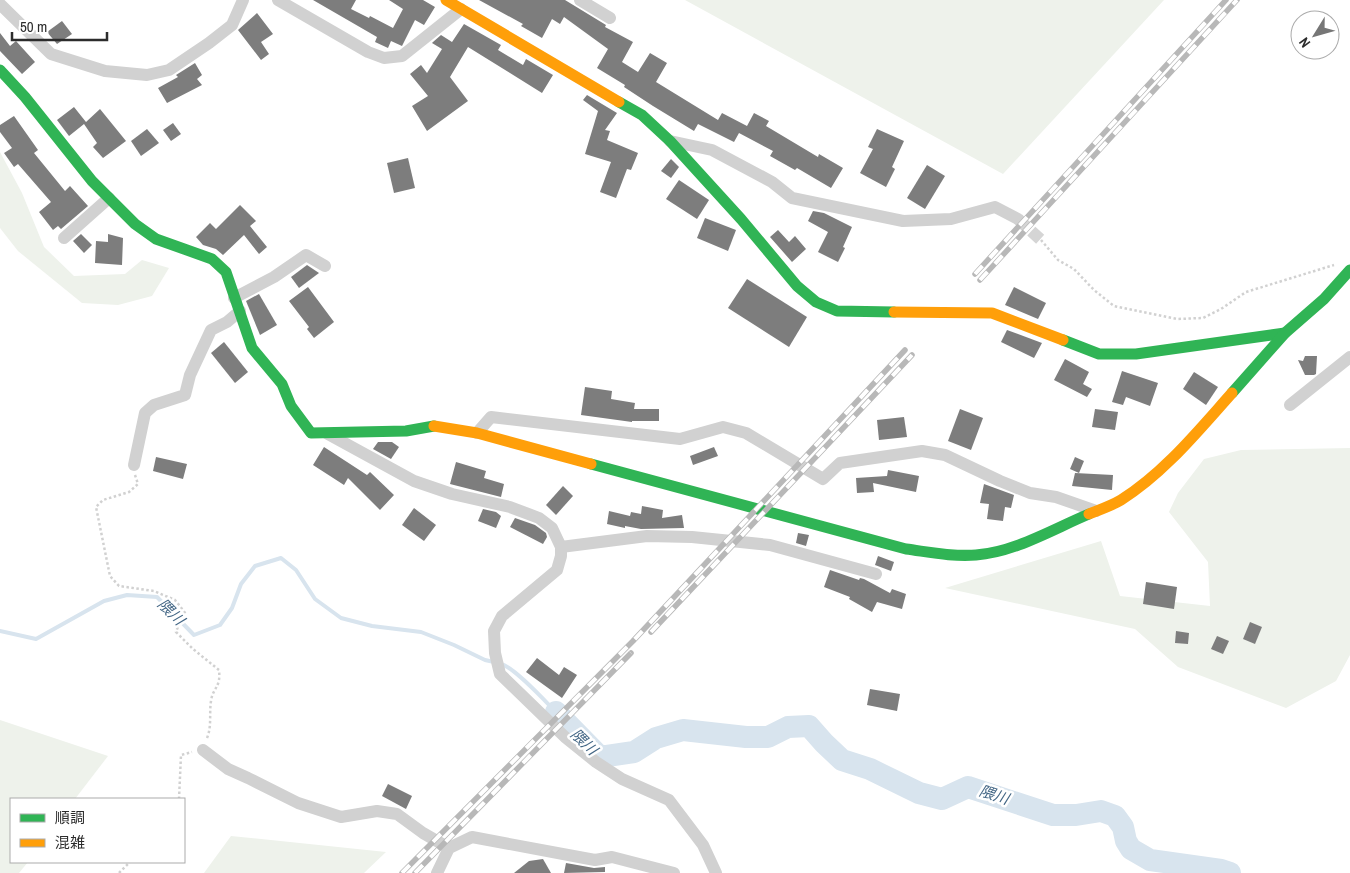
<svg xmlns="http://www.w3.org/2000/svg" width="1350" height="873" viewBox="0 0 1350 873" font-family="'Archivo Narrow','Noto Sans JP',sans-serif">
<rect width="100%" height="100%" fill="#fff"/>
<g fill="#eef2eb">
<path d="M 685,0 L 1164,0 L 1003,174 Z"/>
<path d="M 0,152 L 22,193 L 44,247 L 74,276 L 125,274 L 142,260 L 169,268 L 152,296 L 118,305 L 82,303 L 18,251 L 0,228 Z"/>
<path d="M 1350,448 L 1350,655 L 1336,681 L 1286,708 L 1178,667 L 1135,629 L 945,588 L 1101,541 L 1120,596 L 1210,606 L 1208,562 L 1169,512 L 1178,493 L 1204,459 L 1241,450 Z"/>
<path d="M 0,720 L 108,756 L 75,799 L 11,799 L 11,862 L 28,862 L 19,873 L 0,873 Z"/>
<path d="M 231,836 L 386,852 L 364,873 L 204,873 Z"/>
</g>
<g fill="none" stroke-linecap="round" stroke-linejoin="round">
<g stroke="#d8e4ee" stroke-width="4">
<path d="M 0,631 L 36,639 L 104,601 L 127,595 L 157,597 L 194,635 L 220,625 L 232,608 L 241,584 L 255,566 L 281,558 L 296,570 L 315,599 L 341,618 L 372,626 L 421,632 L 454,645 L 485,660 L 494,662"/>
<path d="M 501,664 C 514,667 545,701 556,712"/>
</g>
<path stroke="#d8e4ee" stroke-width="22" d="M 556,712 L 600,757 L 634,752 L 656,738 L 683,730 L 746,737 L 768,737 L 788,727 L 809,726 L 824,743 L 842,760 L 870,769 L 919,793 L 942,799 L 968,787 L 1053,815 L 1076,815 L 1101,811 L 1115,816 L 1123,827 L 1126,841 L 1131,849 L 1150,860 L 1221,870 L 1230,873"/>
</g>
<g fill="#7d7d7d">
<path d="M 313,0 L 356,0 L 351,9 L 369,18 L 370,16 L 393,28 L 403,9 L 389,0 L 423,0 L 435,7 L 424,25 L 415,20 L 402,46 L 391,41 L 388,48 L 375,42 L 377,37 Z"/>
<path d="M 479,0 L 565,0 L 606,25 L 605,27 L 633,42 L 622,62 L 638,72 L 650,53 L 667,63 L 656,82 L 718,120 L 722,113 L 747,126 L 754,113 L 769,121 L 766,126 L 818,157 L 819,154 L 843,168 L 831,188 L 797,168 L 795,170 L 770,156 L 773,151 L 739,133 L 734,142 L 698,124 L 694,131 L 653,106 L 624,87 L 625,85 L 597,68 L 608,49 L 564,17 L 560,24 L 552,19 L 542,38 L 521,26 L 523,24 Z"/>
<path d="M 257,13 L 273,34 L 261,42 L 269,54 L 261,60 L 238,30 Z"/>
<path d="M 62,21 L 72,34 L 57,44 L 47,32 Z"/>
<path d="M 464,24 L 501,45 L 498,50 L 523,65 L 526,59 L 553,75 L 542,93 L 468,47 L 450,77 L 468,101 L 427,131 L 412,106 L 428,96 L 410,74 L 421,65 L 427,73 L 442,49 L 432,43 L 433,42 L 441,35 L 452,42 Z"/>
<path d="M 0,33 L 10,46 L 16,41 L 35,62 L 22,74 L 0,51 Z"/>
<path d="M 195,63 L 202,75 L 197,79 L 202,85 L 167,103 L 158,88 L 178,77 L 176,75 Z"/>
<path d="M 587,95 L 617,113 L 605,130 L 610,131 L 607,140 L 638,153 L 631,170 L 627,169 L 616,198 L 600,192 L 611,162 L 585,154 L 598,111 L 583,100 Z"/>
<path d="M 74,107 L 86,122 L 100,109 L 126,141 L 103,158 L 93,147 L 97,143 L 84,124 L 69,136 L 57,120 Z"/>
<path d="M 14,116 L 38,150 L 34,153 L 65,191 L 70,186 L 88,206 L 61,229 L 58,226 L 53,230 L 39,212 L 51,202 L 18,164 L 14,167 L 4,153 L 12,148 L 0,132 L 0,125 Z"/>
<path d="M 173,123 L 181,134 L 171,141 L 163,130 Z"/>
<path d="M 147,129 L 159,143 L 141,156 L 131,141 Z"/>
<path d="M 877,129 L 904,141 L 892,167 L 895,169 L 886,187 L 860,173 L 873,149 L 868,147 Z"/>
<path d="M 408,158 L 415,188 L 394,193 L 387,163 Z"/>
<path d="M 671,159 L 679,167 L 671,178 L 661,171 Z"/>
<path d="M 927,165 L 945,176 L 925,209 L 907,198 Z"/>
<path d="M 679,180 L 709,200 L 697,219 L 666,199 Z"/>
<path d="M 240,205 L 256,221 L 250,226 L 267,247 L 259,254 L 244,235 L 223,255 L 216,249 L 203,245 L 196,237 L 210,223 L 216,229 Z"/>
<path d="M 813,211 L 824,213 L 852,227 L 843,247 L 845,248 L 838,262 L 818,252 L 828,232 L 808,221 Z"/>
<path d="M 705,218 L 736,230 L 728,251 L 697,238 Z"/>
<path d="M 778,230 L 789,242 L 795,236 L 806,249 L 792,262 L 770,237 Z"/>
<path d="M 81,234 L 92,245 L 84,253 L 73,241 Z"/>
<path d="M 108,234 L 123,238 L 122,265 L 95,263 L 96,241 L 108,242 Z"/>
<path d="M 307,265 L 319,273 L 299,288 L 291,277 Z"/>
<path d="M 747,279 L 807,317 L 789,347 L 728,308 Z"/>
<path d="M 308,287 L 334,322 L 314,338 L 307,329 L 309,327 L 289,301 Z"/>
<path d="M 1014,287 L 1046,303 L 1038,319 L 1005,305 Z"/>
<path d="M 259,294 L 277,325 L 260,335 L 246,301 Z"/>
<path d="M 1007,330 L 1042,343 L 1034,358 L 1001,342 Z"/>
<path d="M 224,342 L 248,372 L 235,383 L 211,353 Z"/>
<path d="M 1305,356 L 1317,356 L 1316,374 L 1314,375 L 1305,375 L 1298,360 L 1303,361 Z"/>
<path d="M 1065,359 L 1089,372 L 1083,384 L 1092,389 L 1087,397 L 1054,380 Z"/>
<path d="M 1122,371 L 1158,383 L 1150,406 L 1126,397 L 1123,405 L 1112,402 Z"/>
<path d="M 1194,372 L 1218,387 L 1206,405 L 1183,389 Z"/>
<path d="M 585,387 L 612,391 L 611,399 L 635,403 L 634,409 L 659,409 L 659,421 L 632,421 L 632,422 L 581,415 Z"/>
<path d="M 960,409 L 983,418 L 971,450 L 948,441 Z"/>
<path d="M 1095,409 L 1118,412 L 1115,430 L 1092,427 Z"/>
<path d="M 904,417 L 907,437 L 879,440 L 877,420 Z"/>
<path d="M 378,442 L 392,442 L 399,447 L 391,459 L 373,449 Z"/>
<path d="M 324,447 L 367,475 L 370,472 L 394,495 L 380,510 L 348,478 L 344,485 L 313,465 Z"/>
<path d="M 714,447 L 718,456 L 693,465 L 690,456 Z"/>
<path d="M 156,457 L 187,464 L 183,479 L 153,471 Z"/>
<path d="M 1075,457 L 1084,461 L 1079,473 L 1070,469 Z"/>
<path d="M 456,462 L 486,471 L 484,478 L 504,484 L 501,497 L 450,484 Z"/>
<path d="M 888,470 L 919,476 L 916,492 L 873,483 L 874,492 L 857,493 L 856,478 L 887,476 Z"/>
<path d="M 1075,473 L 1113,475 L 1112,490 L 1072,486 Z"/>
<path d="M 984,484 L 1014,495 L 1011,508 L 1005,507 L 1003,521 L 987,519 L 989,504 L 980,503 Z"/>
<path d="M 563,486 L 573,496 L 556,515 L 546,505 Z"/>
<path d="M 642,506 L 663,510 L 662,518 L 682,515 L 684,528 L 641,529 L 625,526 L 625,528 L 607,524 L 609,511 L 630,516 L 631,512 L 641,514 Z"/>
<path d="M 414,508 L 436,525 L 424,541 L 402,525 Z"/>
<path d="M 483,509 L 496,512 L 501,516 L 496,528 L 478,521 Z"/>
<path d="M 515,518 L 535,525 L 546,533 L 547,537 L 543,544 L 510,527 Z"/>
<path d="M 798,533 L 809,535 L 806,546 L 796,543 Z"/>
<path d="M 878,556 L 894,562 L 891,571 L 875,565 Z"/>
<path d="M 830,570 L 859,580 L 860,578 L 864,579 L 890,593 L 892,589 L 906,594 L 902,609 L 877,602 L 872,612 L 849,599 L 850,597 L 824,587 Z"/>
<path d="M 1146,582 L 1177,587 L 1174,609 L 1143,604 Z"/>
<path d="M 1250,622 L 1262,627 L 1255,644 L 1243,639 Z"/>
<path d="M 1176,631 L 1189,633 L 1188,644 L 1175,643 Z"/>
<path d="M 1217,636 L 1229,641 L 1223,654 L 1211,649 Z"/>
<path d="M 537,658 L 559,675 L 564,667 L 577,675 L 562,698 L 526,672 Z"/>
<path d="M 870,689 L 900,694 L 897,711 L 867,705 Z"/>
<path d="M 388,784 L 412,796 L 406,809 L 382,796 Z"/>
<path d="M 543,859 L 551,873 L 514,873 L 529,861 Z"/>
<path d="M 566,863 L 594,868 L 605,867 L 605,872 L 564,873 Z"/>
</g>
<g fill="none" stroke-linecap="round" stroke-linejoin="round">
<path stroke="#d5d5d5" stroke-width="12" stroke-dasharray="12 6" stroke-linecap="butt" d="M 1018,219 L 1041,240"/>
<g stroke="#d1d1d1" stroke-width="2.5" stroke-dasharray="2.5 2.5" stroke-linecap="butt">
<path d="M 1041,240 L 1058,260 L 1074,269 L 1094,290 L 1114,306 L 1177,319 L 1203,318 L 1221,309 L 1246,292 L 1334,265"/>
<path d="M 135,475 L 138,484 L 129,492 L 103,500 L 96,507 L 110,576 L 119,586 L 154,591 L 175,600 L 186,614 L 182,616 L 176,632 L 193,649 L 219,670 C 221,688 213,687 211,701 C 209,714 212,726 207,738"/>
<path d="M 179,799 L 181,755 L 192,752"/>
<path d="M 119,873 L 130,862"/>
</g>
<g stroke="#d1d1d1" stroke-width="12">
<path d="M 278,0 L 368,52 L 384,58 L 402,56 L 461,9"/>
<path d="M 580,0 L 610,18"/>
<path d="M 0,4 L 51,54 L 105,71 L 147,75 L 169,70 L 209,43 L 232,25 L 243,0"/>
<path d="M 670,141 L 712,150 L 772,182 L 792,198 L 903,221 L 951,219 L 995,207 L 1018,219"/>
<path d="M 64,238 L 109,198"/>
<path d="M 234,298 L 274,277 L 306,255 L 325,266"/>
<path d="M 1290,405 L 1350,357"/>
<path d="M 477,433 L 491,417 L 680,439 L 723,427 L 746,433 L 823,479 L 840,463 L 922,451 L 945,455 L 1000,481 L 1030,493 L 1056,497 L 1096,511"/>
<path d="M 328,434 L 414,481 L 452,494 L 510,507 L 539,518 L 552,528 L 561,547 L 561,556 L 557,570 L 502,616 L 494,631 L 495,653 L 500,674 L 565,737 L 596,762 L 622,779 L 669,800 L 703,845 L 716,873"/>
<path d="M 134,465 L 145,413 L 154,405 L 185,395 L 190,375 L 211,330 L 227,322 L 240,311"/>
<path d="M 561,547 L 647,536 L 692,537 L 770,545 L 876,574"/>
<path d="M 203,750 L 228,769 L 248,778 L 298,803 L 341,817 L 377,811 L 397,814 L 423,833 L 449,848"/>
<path d="M 437,873 L 449,848 L 472,837 L 595,860 L 612,857 L 674,873"/>
</g>
<g stroke="#30b455" stroke-width="11">
<path d="M 0,70 L 25,97 L 92,181 L 135,224 L 156,239 L 212,259 L 226,272 L 252,348 L 282,384 L 291,406 L 311,433 L 406,431 L 434,426"/>
<path d="M 619,102 L 642,115 L 670,141 L 741,219 L 797,286 L 816,302 L 837,311 L 894,312"/>
<path d="M 1063,340 L 1099,354 L 1136,354 L 1285,333"/>
<path d="M 1232,393 L 1285,333 L 1324,299 L 1350,270"/>
<path d="M 591,464 L 906,549 C 929,552 953,557 976,555 C 1015,552 1053,529 1089,514"/>
</g>
<g stroke="#ff9f0a" stroke-width="11">
<path d="M 446,0 L 619,102"/>
<path d="M 894,312 L 992,313 L 1063,340"/>
<path d="M 434,426 L 477,433 L 591,464"/>
<path d="M 1089,514 C 1099,510 1111,506 1121,500 C 1164,473 1198,431 1232,393"/>
</g>
<g stroke="#b8b8b8" stroke-width="5.5">
<g id="rail">
<path d="M 975,274 L 1226,0"/>
<path d="M 980,280 L 1237,0"/>
<path d="M 651,632 L 912,355"/>
<path d="M 402,873 L 633,641 L 905,350"/>
<path d="M 415,873 L 631,653"/>
</g>
</g>
<use href="#rail" stroke="#fff" stroke-width="4" stroke-dasharray="11" stroke-linecap="butt"/>
</g>
<g text-anchor="middle" stroke-width="5" stroke-linejoin="round" paint-order="stroke">
<g font-size="15" font-style="italic" fill="#436685" stroke="#fff">
<text transform="translate(171 612) rotate(45)" y="5">隈川</text>
<text transform="translate(584 742) rotate(44)" y="5">隈川</text>
<text transform="translate(994 795) rotate(18)" y="5">隈川</text>
</g>
</g>
<rect x="10" y="798" width="175" height="65" fill="#ffffff" stroke="#ababab"/>
<rect x="20" y="814" width="25" height="8" fill="#30b455" stroke="#ababab"/>
<text x="55" y="823" font-size="15" fill="#2c2c2c">順調</text>
<rect x="20" y="839" width="25" height="8" fill="#ff9f0a" stroke="#ababab"/>
<text x="55" y="848" font-size="15" fill="#2c2c2c">混雑</text>
<g transform="translate(1315 35) rotate(233)"><circle r="24" fill="#ffffff" stroke="#ababab"/>
<path d="M0-4L9 19L0 12L-9 19Z" fill="#767676"/>
<text y="-8" font-size="14" font-weight="bold" text-anchor="middle" fill="#2c2c2c">N</text>
</g>
<path d="M12 32v8h95v-8" fill="none" stroke="#2c2c2c" stroke-width="2.5"/>
<text x="20" y="32" font-size="15" fill="#2c2c2c" stroke="#ffffff" stroke-width="4" paint-order="stroke">50 m</text>
</svg>
